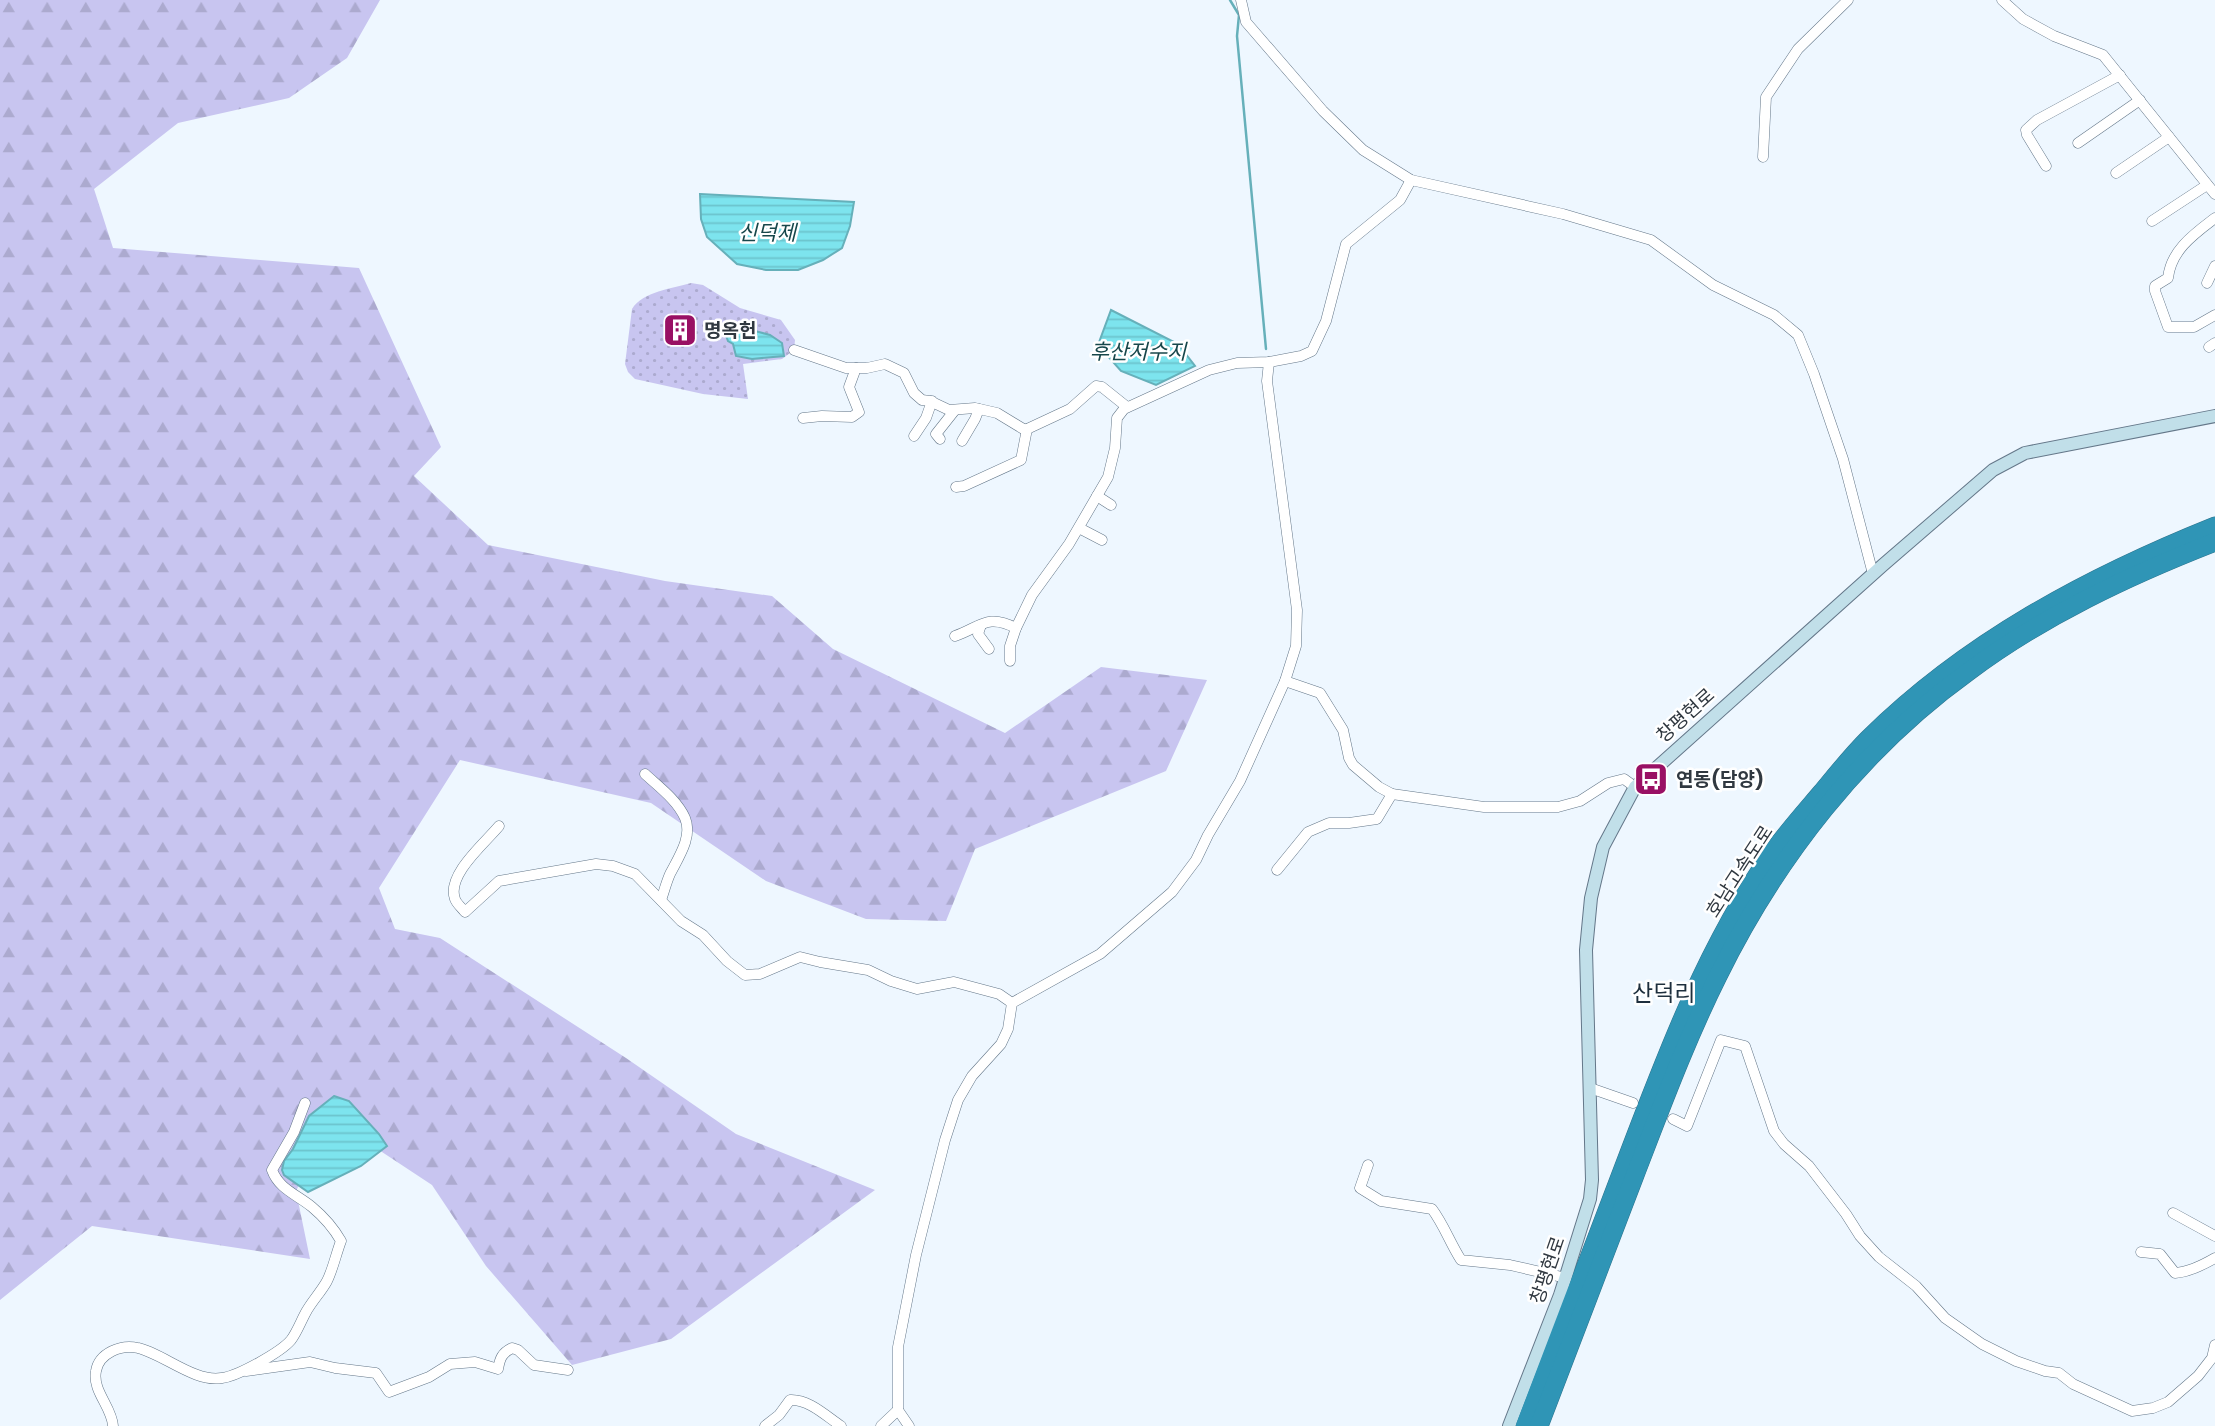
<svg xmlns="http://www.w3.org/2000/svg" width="2215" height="1426" viewBox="0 0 2215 1426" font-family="Poppins,'Noto Sans KR',sans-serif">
<defs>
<pattern id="forest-firs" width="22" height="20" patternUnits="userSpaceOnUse" patternTransform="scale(1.75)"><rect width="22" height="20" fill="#c8c5f0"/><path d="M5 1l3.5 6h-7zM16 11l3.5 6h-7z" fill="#acaacf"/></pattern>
<pattern id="park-dots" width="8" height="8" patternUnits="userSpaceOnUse" patternTransform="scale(1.75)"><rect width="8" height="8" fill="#c8c5f0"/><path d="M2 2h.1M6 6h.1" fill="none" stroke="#acaacf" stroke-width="1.8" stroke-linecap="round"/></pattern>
<pattern id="water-rules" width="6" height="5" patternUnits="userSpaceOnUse" patternTransform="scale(1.75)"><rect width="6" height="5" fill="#7de4ee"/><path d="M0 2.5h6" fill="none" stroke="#6cc4cd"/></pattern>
</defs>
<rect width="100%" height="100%" fill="#eef7ff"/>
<path fill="url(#forest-firs)" d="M 0,0 L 380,0 L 347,58 L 289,98 L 178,123 L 94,189 L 113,248 L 359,268 L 441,447 L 414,476 L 488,545 L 665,581 L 772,596 L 833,649 L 1005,733 L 1101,667 L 1207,680 L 1166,771 L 975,849 L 946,921 L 866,919 L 766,881 L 651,803 L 460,760 L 379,888 L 395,929 L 440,938 L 626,1058 L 736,1134 L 875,1190 L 671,1339 L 572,1365 L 486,1266 L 432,1185 L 332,1119 L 296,1191 L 310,1259 L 92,1226 L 0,1300 Z"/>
<path fill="url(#park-dots)" d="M 691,283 L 703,285 L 740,308 L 781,320 L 795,340 L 794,350 L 782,359 L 743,364 L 748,399 L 703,394 L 635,379 L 628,372 L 625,364 L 632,309 C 643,291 672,289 691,283 Z"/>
<g fill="url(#water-rules)" stroke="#66b0ba" stroke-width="2">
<path d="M 700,194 L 854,202 L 850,226 L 842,248 L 823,260 L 798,270 L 766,270 L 737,264 L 707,237 L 701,219 Z"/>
<path d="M 1111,310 L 1178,344 L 1195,366 L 1156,385 L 1121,371 L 1098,345 Z"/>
<path d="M 755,331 L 770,335 L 782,343 L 784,356 L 752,359 L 736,356 L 733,344 L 728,341 L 725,333 Z"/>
<path d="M 334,1096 L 349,1101 L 379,1134 L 387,1146 L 361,1166 L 308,1192 L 284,1175 L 282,1170 L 284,1161 L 293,1149 L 309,1116 Z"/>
</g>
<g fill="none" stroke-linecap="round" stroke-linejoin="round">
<path stroke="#66b0ba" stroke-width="2.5" d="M 1230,0 L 1239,15 L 1237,36 L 1266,349"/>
<g stroke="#647789" stroke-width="11">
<g id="minor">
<path d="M 1241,0 L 1246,22 L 1323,111 L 1363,150 L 1411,180 L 1563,214 L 1651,240 L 1713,285 L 1774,315 L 1798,335 L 1814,374 L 1843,459 L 1873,574"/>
<path d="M 2002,0 L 2023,19 L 2054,36 L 2103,55 L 2215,194"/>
<path d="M 2078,143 L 2140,100"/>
<path d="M 1763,157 L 1766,97 L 1798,49 L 1848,0"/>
<path d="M 2046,166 L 2027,135 L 2026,130 L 2037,120 L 2120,75"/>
<path d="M 2116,173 L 2169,137"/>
<path d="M 2215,218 C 2194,234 2171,250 2168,278 L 2155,286 L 2155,291 L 2168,327 L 2194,327 L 2215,315"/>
<path d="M 2152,221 L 2207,185"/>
<path d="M 2207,283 L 2215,266"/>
<path d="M 2209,347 L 2215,343"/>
<path d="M 794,350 L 846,368 L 867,368 L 885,364 L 904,373 L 914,393 L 922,400 L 930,401 L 949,410 L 975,408 L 997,413 L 1025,430 L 1070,409 L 1096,386 L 1102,387 L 1127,407"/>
<path d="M 803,418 L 822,416 L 852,417 L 859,412 L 849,387 L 856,368"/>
<path d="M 914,436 L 926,418 L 932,401"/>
<path d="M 940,439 L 936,434 L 955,410"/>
<path d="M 962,441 L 975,419 L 979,409"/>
<path d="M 956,487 L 964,486 L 1021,460 L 1027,429"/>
<path d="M 1097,496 L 1111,505"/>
<path d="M 1079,528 L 1102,540"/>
<path d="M 981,625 L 978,634 L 989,649"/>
<path d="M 955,636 C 981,627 987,613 1016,628"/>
<path d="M 1010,661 L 1010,646 L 1016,628 L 1032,595 L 1069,544 L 1108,477 L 1115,448 L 1117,418 L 1124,409 L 1209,370 L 1237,363 L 1269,362 L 1301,356 L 1312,351 L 1326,321 L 1346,244 L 1400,200 L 1411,180"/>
<path d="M 1285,681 L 1320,693 L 1343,730 L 1349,758 L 1353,765 L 1379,787 L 1392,794"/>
<path d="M 645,774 C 659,787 677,800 685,818 C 693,837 678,858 670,874 C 666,883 664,892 661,900"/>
<path d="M 499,826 C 485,843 446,875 455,899 C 456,903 462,908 465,912 L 499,881 L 596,864 L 613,866 L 635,874 L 681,921 L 703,935 L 727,961 L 745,975 L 760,974 L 800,957 L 820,962 L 868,970 L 891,981 L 917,989 L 954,982 L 999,994 L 1012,1003"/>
<path d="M 1277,870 L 1308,832 L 1329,823 L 1349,823 L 1377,819 L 1392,794 L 1484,807 L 1558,807 L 1580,801 L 1608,783 L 1624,779 L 1635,787"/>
<path d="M 1590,1088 L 1633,1103"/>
<path d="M 1673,1119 L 1687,1126 L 1721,1040 L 1745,1046 L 1774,1131 L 1784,1144 L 1809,1166 L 1846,1214 L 1860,1236 L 1879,1257 L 1916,1286 L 1945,1318 L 1982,1344 L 2016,1361 L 2045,1371 L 2059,1373 L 2073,1384 L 2132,1411 L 2153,1408 L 2168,1402 L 2198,1376 L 2212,1358 L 2215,1345"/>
<path d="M 1368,1165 L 1360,1188 L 1381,1201 L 1432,1209 C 1444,1225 1450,1243 1461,1260 L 1510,1265 L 1566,1278"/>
<path d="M 2173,1213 L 2215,1236"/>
<path d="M 2141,1252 L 2160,1254 L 2175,1273 C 2189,1272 2203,1265 2215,1258"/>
<path d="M 246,1371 L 310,1362 L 335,1368 L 376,1373 L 389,1392 L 429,1377 L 450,1364 L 475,1362 L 498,1369 C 500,1358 502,1353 512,1348 L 518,1350 L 534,1365 L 568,1370"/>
<path d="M 113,1426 C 112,1407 92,1391 96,1371 C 99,1353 121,1344 138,1348 C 162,1353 195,1383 222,1378 C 238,1376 281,1352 291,1340 C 297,1332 301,1321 306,1312 C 312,1301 321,1292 327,1281 C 333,1269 336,1254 341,1241 C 333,1227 324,1217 312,1207 C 296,1194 279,1189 272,1170 L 294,1132 L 305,1103"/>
<path d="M 765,1426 L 779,1415 L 790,1400 C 809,1399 826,1416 841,1426"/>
<path d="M 881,1426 L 898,1410"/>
<path d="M 909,1426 L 898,1410 L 898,1347 L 916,1255 L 945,1140 L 958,1100 L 972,1076 L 1001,1044 L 1008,1029 L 1012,1003 L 1100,954 L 1172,892 L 1196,860 L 1208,835 L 1240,781 L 1285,681 L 1296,646 L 1297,610 L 1267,381 L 1269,362"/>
</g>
</g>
<g stroke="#647789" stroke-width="14">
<path id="secondary" d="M 1509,1426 L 1560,1295 L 1590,1199 L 1592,1180 L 1586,950 L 1591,898 L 1603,847 L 1635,787 L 1883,565 L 1993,470 L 2025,453 L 2215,416"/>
</g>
<g stroke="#2f748d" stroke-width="19">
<g id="motorway">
<path d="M 1525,1426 C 1559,1335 1594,1244 1629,1153 C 1668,1050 1708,945 1772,853 C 1787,832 1804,813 1821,793 C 1836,775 1851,756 1868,739 C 1966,642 2088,577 2215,526"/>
<path d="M 1539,1426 C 1571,1342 1603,1259 1635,1175 C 1661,1108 1686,1040 1718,976 C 1776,858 1861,749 1968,672 C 2043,616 2128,576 2215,542"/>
</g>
</g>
<use href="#minor" stroke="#fff" stroke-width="10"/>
<use href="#secondary" stroke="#c1dfe9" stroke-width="12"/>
<use href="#motorway" stroke="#2f95b6" stroke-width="18"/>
</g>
<defs>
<g id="building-square" transform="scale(1.75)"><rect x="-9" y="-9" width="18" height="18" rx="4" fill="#991064" stroke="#fff"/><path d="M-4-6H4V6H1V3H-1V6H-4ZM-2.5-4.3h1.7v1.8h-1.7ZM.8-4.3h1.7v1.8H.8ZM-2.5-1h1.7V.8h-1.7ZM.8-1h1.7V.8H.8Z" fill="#fff"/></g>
<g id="bus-square" transform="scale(1.75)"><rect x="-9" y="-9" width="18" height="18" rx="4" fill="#991064" stroke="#fff"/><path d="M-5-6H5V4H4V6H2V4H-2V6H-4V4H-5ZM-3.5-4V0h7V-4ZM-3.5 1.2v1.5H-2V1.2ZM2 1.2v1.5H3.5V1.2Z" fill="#fff"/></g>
</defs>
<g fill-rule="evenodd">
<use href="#building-square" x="680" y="330"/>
<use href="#bus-square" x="1651" y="779"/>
</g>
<g text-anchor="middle" stroke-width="5" stroke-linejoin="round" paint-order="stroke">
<g font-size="19" font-weight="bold" fill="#303840" stroke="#fff" text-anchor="start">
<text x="704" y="337">명옥헌</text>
<text x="1676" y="786">연동(담양)</text>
</g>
<g font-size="19" fill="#303840" stroke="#fff">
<text transform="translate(1685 715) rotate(-42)" y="7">창평현로</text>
<text transform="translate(1739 871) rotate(-57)" y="7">호남고속도로</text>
<text transform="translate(1547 1270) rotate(-71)" y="7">창평현로</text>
</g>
<g font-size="21" font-style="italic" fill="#17474b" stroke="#fff">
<text x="767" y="240">신덕제</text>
<text x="1138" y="359">후산저수지</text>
</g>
<g font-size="23" fill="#1e2f3d" stroke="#fff">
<text x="1664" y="1001">산덕리</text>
</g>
</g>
</svg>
